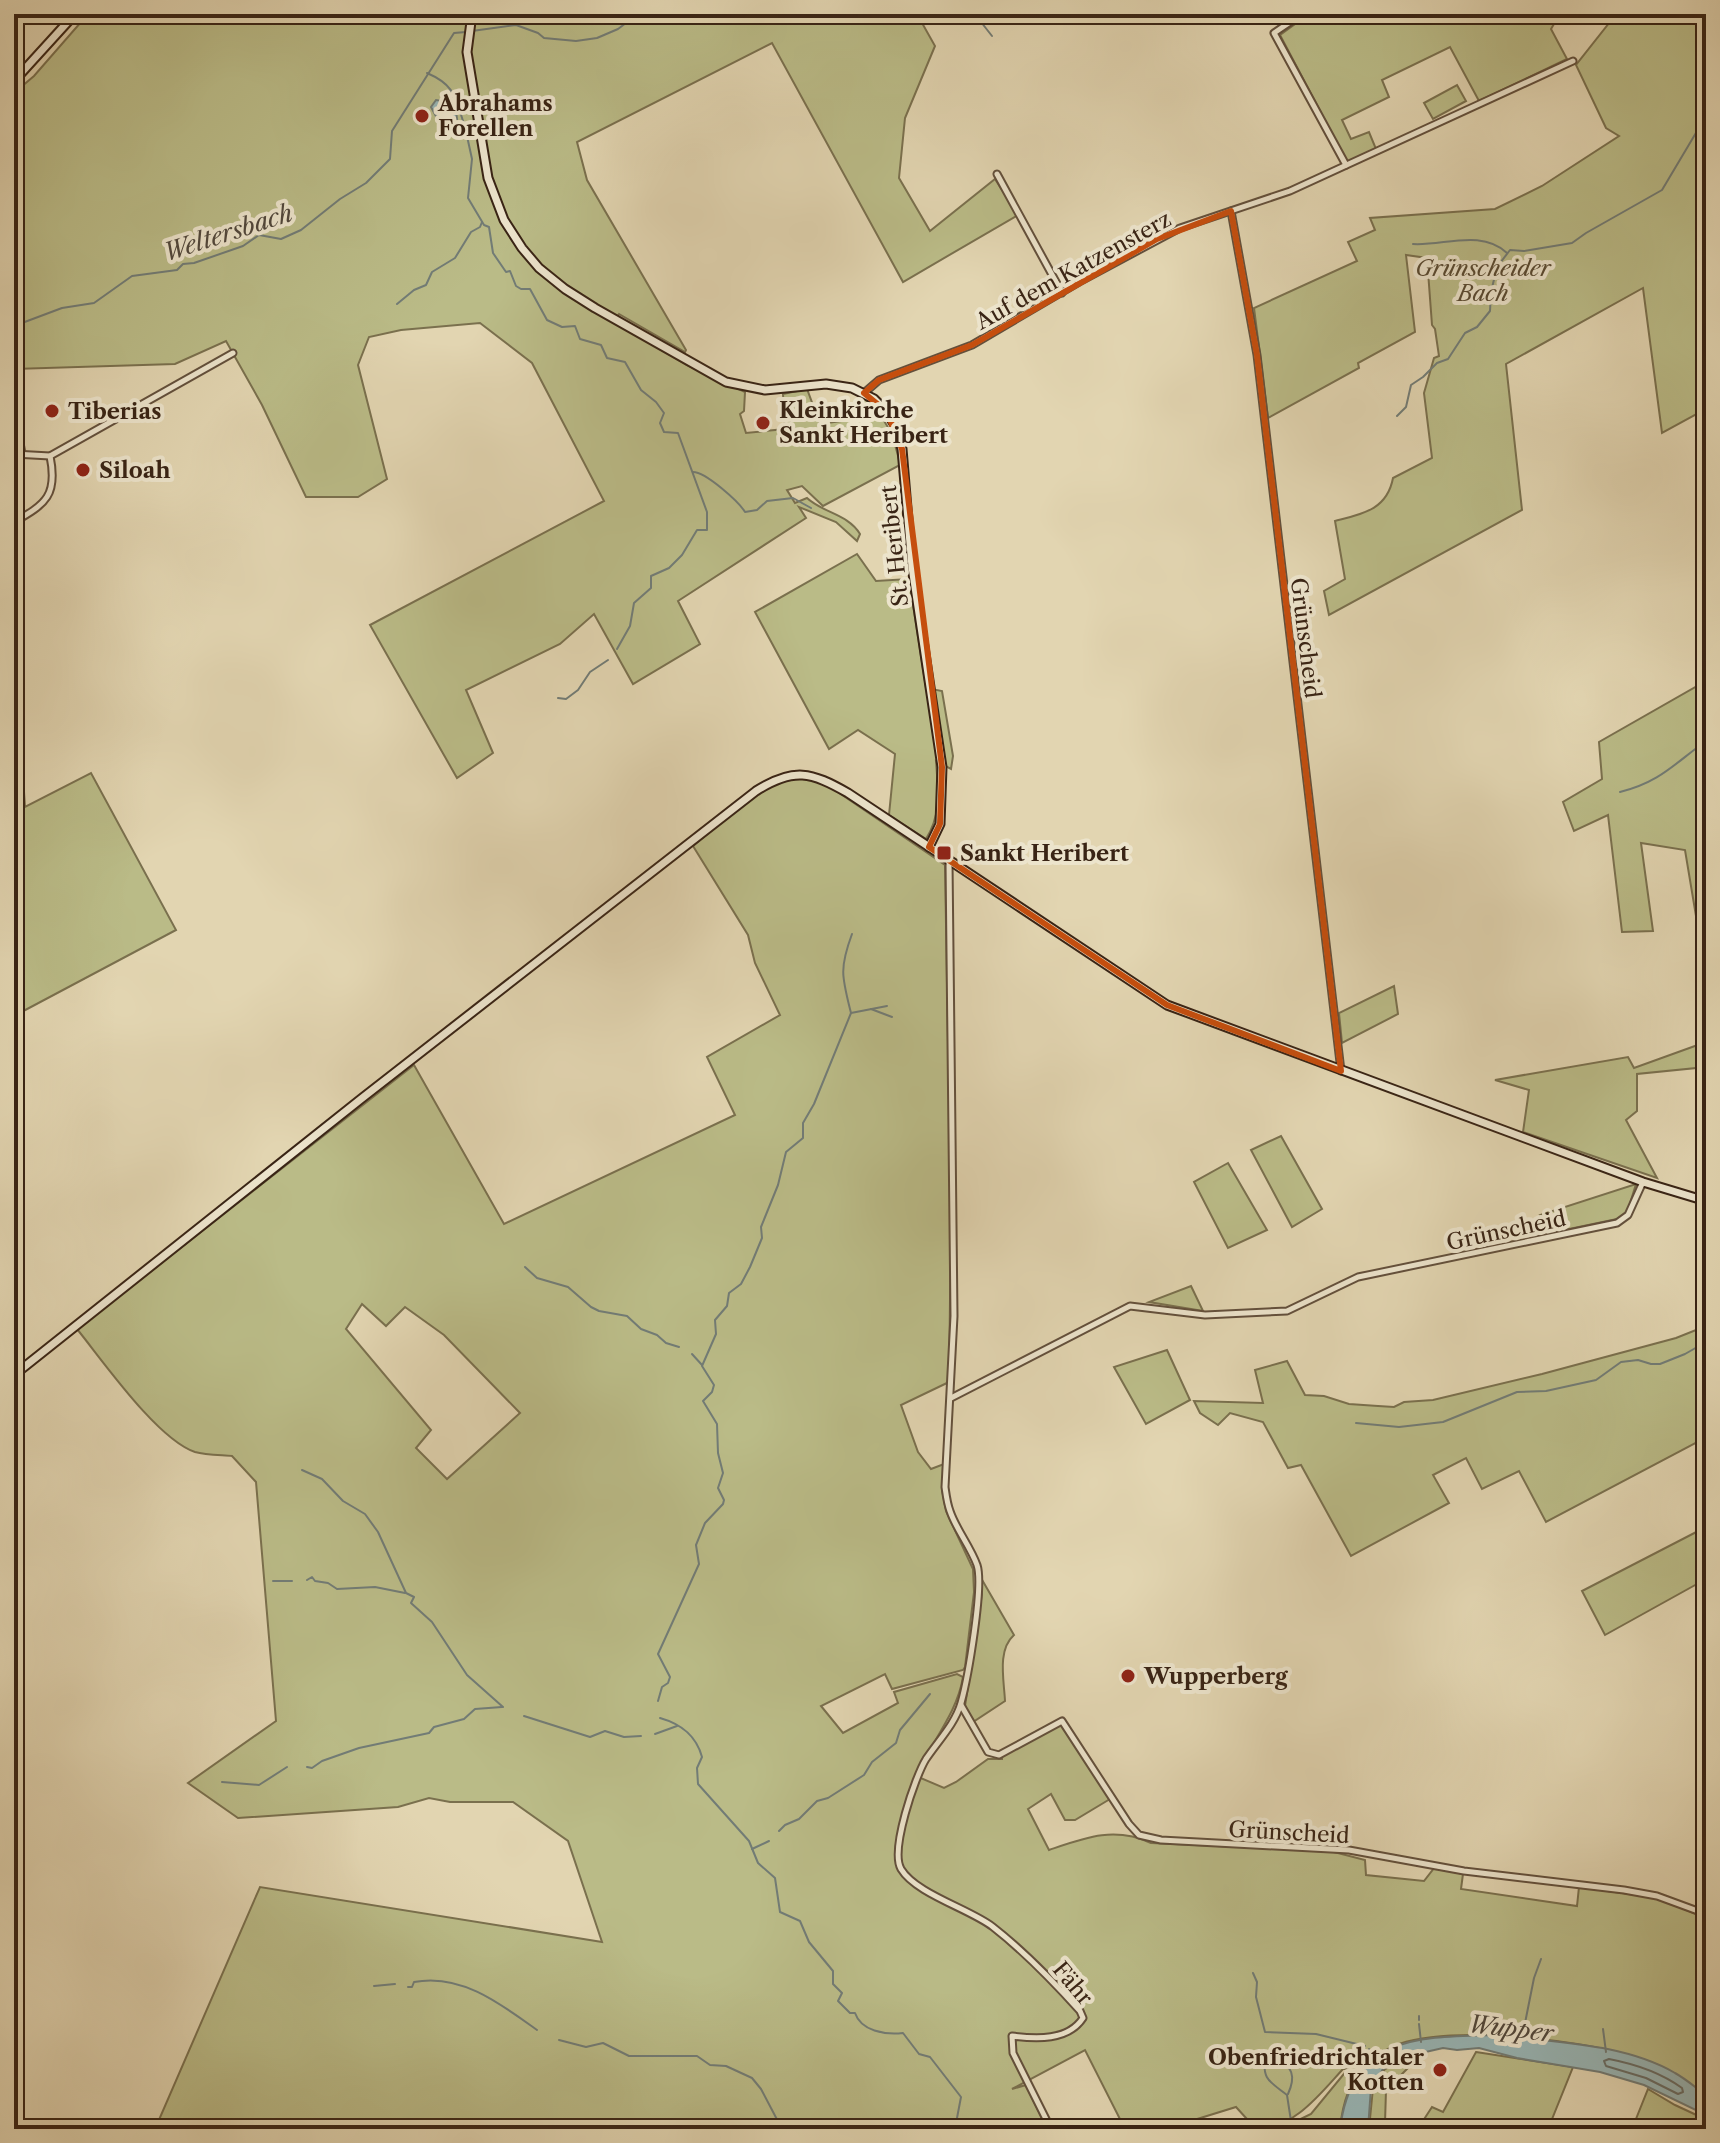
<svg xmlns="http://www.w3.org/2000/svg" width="1720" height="2143" viewBox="0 0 1720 2143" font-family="'Libre Caslon Text',serif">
<rect width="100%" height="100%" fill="#e2d5b1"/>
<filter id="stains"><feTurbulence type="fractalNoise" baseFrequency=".0025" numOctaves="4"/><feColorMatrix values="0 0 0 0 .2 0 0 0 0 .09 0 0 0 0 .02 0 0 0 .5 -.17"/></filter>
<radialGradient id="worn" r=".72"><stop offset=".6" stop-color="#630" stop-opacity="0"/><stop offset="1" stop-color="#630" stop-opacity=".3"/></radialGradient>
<g fill="#babb87" stroke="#7a704e" stroke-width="2" fill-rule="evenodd">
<path d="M 88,14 L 917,14 L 935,46 L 905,118 L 899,178 L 930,231 L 995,179 L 1018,215 L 903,282 L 772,43 L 577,142 L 587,180 L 686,350 L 685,352 L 619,314 L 614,322 L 687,365 L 745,392 L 744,411 L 740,414 L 746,433 L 785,429 L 783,394 L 807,389 L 820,424 L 856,419 L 860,395 C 885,415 894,434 900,465 L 823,506 L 802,486 L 787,490 L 795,503 L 807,498 C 823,513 848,514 860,534 L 857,541 L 836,522 L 799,507 L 806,518 L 678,601 L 700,644 L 633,684 L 594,614 L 560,644 L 466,690 L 493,753 L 457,778 L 370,625 L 604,501 L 532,363 L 480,323 L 401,330 L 369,337 L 358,365 L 387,479 L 358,497 L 306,497 L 262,405 L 226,341 L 175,364 L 14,369 L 14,93 L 34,76 Z"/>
<path d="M 1309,14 L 1560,14 L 1551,29 L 1567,59 L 1479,101 L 1450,47 L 1382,80 L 1389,97 L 1342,120 L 1351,139 L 1369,132 L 1376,149 L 1347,162 L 1280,35 Z"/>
<path d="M 1610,14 L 1706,14 L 1706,409 L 1662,433 L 1643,288 L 1506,364 L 1522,510 L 1329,615 L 1324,591 L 1345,579 L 1335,521 C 1362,514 1387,510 1393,478 L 1432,458 L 1424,393 L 1434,358 L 1439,356 L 1435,329 L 1432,325 L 1427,258 L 1406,255 L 1415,332 L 1358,363 L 1359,368 L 1268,418 L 1254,308 L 1357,261 L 1348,242 L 1375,230 L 1370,218 L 1495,209 L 1542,186 L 1619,136 L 1606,128 L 1576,65 L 1613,18 Z"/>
<path d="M 1457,85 L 1466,101 L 1433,119 L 1424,103 Z"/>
<path d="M 857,554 L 876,581 L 909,579 L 926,688 L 942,691 L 953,756 L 951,769 L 936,761 C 938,791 942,813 926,839 L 889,815 L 895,754 L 858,730 L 829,749 L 755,612 Z"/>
<path d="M 1706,681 L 1706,935 L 1698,928 L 1685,850 L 1641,843 L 1653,931 L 1622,932 L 1608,815 L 1574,831 L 1563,802 L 1602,779 L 1599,742 Z"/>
<path d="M 18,701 L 25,807 L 91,773 L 176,930 L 14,1016 L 14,704 Z"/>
<path d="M 807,777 L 826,784 L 945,865 L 951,1217 L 949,1382 L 901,1405 L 918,1452 L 931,1469 L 944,1464 L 942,1490 L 946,1511 L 973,1569 L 974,1592 L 965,1667 L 963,1670 L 892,1689 L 885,1674 L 821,1706 L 843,1733 L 898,1703 L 894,1692 L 957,1674 L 963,1677 C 957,1714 931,1742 916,1776 L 944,1788 L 956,1782 L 988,1759 L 1002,1759 L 1002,1755 L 1059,1725 L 1062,1726 L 1110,1799 L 1075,1820 L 1065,1820 L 1051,1794 L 1028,1809 L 1049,1850 C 1084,1838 1114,1826 1151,1843 L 1330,1851 L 1365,1860 L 1366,1875 L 1424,1881 L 1435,1867 L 1463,1874 L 1461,1889 L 1577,1906 L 1579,1887 L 1657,1898 L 1706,1918 L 1706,2095 C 1687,2082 1670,2069 1648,2061 C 1590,2040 1458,2025 1399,2044 C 1387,2048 1373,2058 1364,2067 C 1348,2083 1342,2108 1340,2129 L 1280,2129 L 1311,2114 L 1348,2069 L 1343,2069 C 1320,2094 1294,2129 1256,2129 L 1236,2107 L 1194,2120 L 1196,2129 L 1125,2129 L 1085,2050 L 1012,2089 L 1026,2085 L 1047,2129 L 155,2129 L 260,1887 L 602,1942 L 568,1841 L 513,1802 L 450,1802 L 429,1798 L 398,1807 L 238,1818 L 188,1783 L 276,1721 L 256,1482 L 232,1456 C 221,1455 206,1455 195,1452 C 157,1439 103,1361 77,1329 L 414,1065 L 504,1224 L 735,1115 L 707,1057 L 780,1015 L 755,963 L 748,935 L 693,846 C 727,819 762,779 807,777 ZM 362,1304 L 386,1326 L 405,1307 L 444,1335 L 520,1413 L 447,1479 L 416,1448 L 431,1430 L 346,1329 Z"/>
<path d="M 1394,986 L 1398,1014 L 1342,1043 L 1339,1013 Z"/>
<path d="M 1706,1042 L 1706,1067 L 1637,1074 L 1637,1111 L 1626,1120 L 1657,1178 L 1523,1132 L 1529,1090 L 1495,1080 L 1628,1057 L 1634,1068 Z"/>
<path d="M 1281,1136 L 1322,1209 L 1292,1227 L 1251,1150 Z"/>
<path d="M 1228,1163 L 1267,1230 L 1228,1248 L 1194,1182 Z"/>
<path d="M 1636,1184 L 1627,1213 L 1617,1219 L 1550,1233 L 1540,1215 Z"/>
<path d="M 1191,1286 L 1203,1311 L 1149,1302 Z"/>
<path d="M 1706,1326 L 1706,1449 L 1701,1440 L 1546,1522 L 1519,1471 L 1482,1489 L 1466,1458 L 1433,1475 L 1449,1503 L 1351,1556 L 1301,1465 L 1288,1468 L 1263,1422 L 1230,1413 L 1218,1425 L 1200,1413 L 1194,1401 L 1263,1403 L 1255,1370 L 1287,1361 L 1305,1395 L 1324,1396 L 1349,1404 L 1378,1406 L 1394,1407 L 1404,1402 L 1433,1400 L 1542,1374 L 1676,1338 Z"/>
<path d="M 1167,1350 L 1190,1400 L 1146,1424 L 1114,1367 Z"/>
<path d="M 1706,1527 L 1706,1579 L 1605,1635 L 1582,1591 Z"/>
<path d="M 981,1578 L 1014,1635 C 997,1650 1004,1680 1005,1701 L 973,1722 L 965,1706 L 982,1594 Z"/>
<path d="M 1476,2052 L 1573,2067 L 1548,2129 L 1369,2129 L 1373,2088 L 1385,2069 L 1409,2058 L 1415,2061 L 1386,2090 L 1385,2123 L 1419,2127 L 1432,2107 L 1443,2112 Z"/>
<path d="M 1648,2089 L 1675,2105 L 1705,2119 L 1706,2129 L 1632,2129 Z"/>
</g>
<g fill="#98b6b6" stroke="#727c76" stroke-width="2">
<path d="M 450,91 L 455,102 L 457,119 L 447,118 L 442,104 L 444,119 L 437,118 L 431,107 L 436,100 L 442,101 Z"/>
<path d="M 1498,2035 C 1556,2043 1623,2043 1675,2073 C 1686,2079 1696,2088 1706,2095 L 1706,2115 L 1644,2085 L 1600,2072 L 1517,2058 L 1479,2048 L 1457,2050 L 1443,2048 L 1408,2056 L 1383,2069 L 1371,2088 L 1368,2129 L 1340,2129 C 1352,2034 1420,2037 1498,2035 Z"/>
</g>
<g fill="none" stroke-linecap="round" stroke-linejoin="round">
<path stroke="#686d66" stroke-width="2" d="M 1609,2059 C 1635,2064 1660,2072 1682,2088 L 1683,2092 L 1678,2094 L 1646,2078 L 1606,2066 L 1604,2061 Z"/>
<g stroke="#727c76" stroke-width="2">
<path d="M 981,22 L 992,36"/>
<path d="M 472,31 L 516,25 L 538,33 L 544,38 L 576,41 L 597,38 L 618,29 L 638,14"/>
<path d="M 427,73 C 455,85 455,97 464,124"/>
<path d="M 465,127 L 472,159 L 468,198 L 484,225 L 489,227 L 493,253 L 506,272 L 510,271 L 516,286 L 521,289 L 530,289 L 547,320 L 562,327 L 575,326 L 580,339 L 601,345 L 607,358 L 625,362 L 641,390 L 656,402 L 664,413 L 660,423 L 664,432 L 678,433 L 707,512 L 707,530 L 697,530 L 682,555 L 669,568 L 651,576 L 651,588 L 634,603 L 630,626 L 617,649"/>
<path d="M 1413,244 C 1444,246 1481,229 1507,253"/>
<path d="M 397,304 L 414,290 L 426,285 L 432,272 L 455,258 L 471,232 L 480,227 L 482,222"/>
<path d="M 14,326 L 62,308 L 94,303 L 132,276 L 177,270 L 183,264 L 194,263 L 243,246 L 259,235 L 281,239 L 301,230 L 340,199 L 366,183 L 390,159 L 392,131 L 454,33 L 466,32"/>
<path d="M 1397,416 L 1406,407 L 1411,385 L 1423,377 L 1437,363 L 1448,359 L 1465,333 L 1477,327 L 1490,311 L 1491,292 L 1497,267 L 1510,250 L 1524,251 L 1572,243 L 1586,233 L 1662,190 L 1706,116"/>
<path d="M 693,472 C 706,472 739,502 745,512 L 757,510 L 767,501 L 793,498 L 811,508"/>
<path d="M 558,698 L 566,699 L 578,690 L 590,672 L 608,660"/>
<path d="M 1620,792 C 1660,782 1674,764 1706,741"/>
<path d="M 871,1009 L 892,1017"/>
<path d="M 851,1013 C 842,977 839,969 852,934"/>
<path d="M 525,1267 L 537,1278 L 568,1287 L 591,1307 L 599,1311 L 627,1316 L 641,1329 L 657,1335 L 666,1343 L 679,1347"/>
<path d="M 692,1354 L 702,1365"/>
<path d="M 1356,1423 L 1399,1427 L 1443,1422 L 1517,1392 L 1546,1391 L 1596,1380 L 1621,1362 L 1638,1360 L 1651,1364 L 1660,1364 L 1685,1354 L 1706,1342"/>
<path d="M 302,1470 L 322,1479 L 343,1501 L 365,1514 L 378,1532 L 406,1593 L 414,1597 L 411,1603 L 432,1622 L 467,1675 L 503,1707"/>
<path d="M 307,1580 L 312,1577 L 315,1581 L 328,1583 L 337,1589 L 375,1587 L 405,1593"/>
<path d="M 273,1581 L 292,1581"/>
<path d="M 658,1701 L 662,1687 L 668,1683 L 670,1677 L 658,1654 L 699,1564 L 696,1545 L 705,1523 L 723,1504 L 724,1500 L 718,1488 L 723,1473 L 718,1453 L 717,1424 L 703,1401 L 712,1392 L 714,1385 L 702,1366 L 716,1334 L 715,1320 L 727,1306 L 729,1293 L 741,1284 L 750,1267 L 762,1238 L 761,1227 L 778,1185 L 786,1152 L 803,1138 L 803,1123 L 814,1104 L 851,1013 L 887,1006"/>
<path d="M 524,1716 L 590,1737 L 605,1731 L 624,1737 L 641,1736"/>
<path d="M 660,1718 C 681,1724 696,1735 702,1757 L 697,1768 L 698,1784 L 749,1841 L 758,1863 L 775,1878 L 780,1912 L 800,1921 L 809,1942 L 833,1971 L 833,1984 L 842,1993 L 838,2001 L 850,2013 L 855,2013 C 861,2031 885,2035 903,2033 L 919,2054 L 930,2057 L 961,2097 L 957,2118 L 960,2129"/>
<path d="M 655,1734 L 677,1726"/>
<path d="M 307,1767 L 312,1768 L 322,1761 L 359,1748 L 429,1733 L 434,1727 L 464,1719 L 475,1709 L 502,1707"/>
<path d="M 222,1782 L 259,1785 L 287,1767"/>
<path d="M 779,1831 L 785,1825 L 799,1819 L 817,1801 L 828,1798 L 864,1775 L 872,1762 L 896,1743 L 900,1730 L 930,1694"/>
<path d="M 752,1849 L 769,1841"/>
<path d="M 1253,1973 L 1257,1982 L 1256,1997 L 1265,2032 L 1316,2034 L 1365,2046"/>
<path d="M 374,1986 L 395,1984"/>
<path d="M 408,1987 L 412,1987 L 414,1982 C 461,1973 501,2004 537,2030"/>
<path d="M 1419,2016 L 1419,2020"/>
<path d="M 1525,2023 L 1534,1978 L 1541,1959"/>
<path d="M 1419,2024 L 1421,2042"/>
<path d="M 1603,2029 L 1606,2052"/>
<path d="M 1523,2038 L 1525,2028"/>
<path d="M 559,2040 L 586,2047 L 603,2043 L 629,2056 L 697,2056 L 710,2065 L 726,2066 L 752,2078 L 761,2089 L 782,2129"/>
<path d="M 1369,2049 L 1381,2057"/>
<path d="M 1274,2052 C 1289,2067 1298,2072 1288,2094"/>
<path d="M 1265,2055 C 1262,2080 1269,2081 1287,2095 L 1291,2121 L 1300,2129"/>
</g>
<g stroke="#63503c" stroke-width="9">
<g id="street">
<path d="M 1302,14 L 1274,33 L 1346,165"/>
<path d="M 997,174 L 1062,293"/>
<path d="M 1231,211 L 1257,355 L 1341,1071"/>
<path d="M 864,393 L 879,380 L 972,345 L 1079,282 L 1180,228 L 1290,191 L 1573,61"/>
<path d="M 14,426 L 18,431 L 22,454"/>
<path d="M 14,454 L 50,456 L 233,353"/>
<path d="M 14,522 C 46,504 58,495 50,456"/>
<path d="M 949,862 L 954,1316 L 945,1487 C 946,1494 947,1503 950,1511 C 956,1529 970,1546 977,1565 C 984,1586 968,1678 961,1703 C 955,1724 938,1741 926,1759 C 915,1777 890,1850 901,1869 C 916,1894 970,1909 993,1927 C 1025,1952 1053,1981 1080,2011 L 1083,2018 C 1068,2041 1036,2039 1012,2036 L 1013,2053 L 1051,2129"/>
<path d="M 951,1398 L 1130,1306 L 1205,1315 L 1287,1311 L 1358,1277 L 1617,1223 L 1628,1215 L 1643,1182"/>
<path d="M 961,1705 L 988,1752 L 999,1755 L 1062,1721 L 1129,1824 L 1139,1835 L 1161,1840 L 1349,1850 L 1464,1871 L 1624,1890 L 1657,1896 L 1706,1914"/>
</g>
</g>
<g stroke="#392415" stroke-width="11">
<g id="secondary">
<path d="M 472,14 L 467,52 L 488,178 L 504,220 L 522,248 L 539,268 L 565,289 L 595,308 L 726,382 L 765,390 L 826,384 L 852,388 L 874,399 L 887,412 L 895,425 L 902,449 L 912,567 L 942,767 L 940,824 L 929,847"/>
<path d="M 14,81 L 75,14"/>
<path d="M 14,1375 L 361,1099 L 756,791 C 794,767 811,772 848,793 L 1167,1005 L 1643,1182 L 1706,1201"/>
</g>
</g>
<use href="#street" stroke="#ece4cc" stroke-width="5"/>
<use href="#secondary" stroke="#ece4cc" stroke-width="7"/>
</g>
<path fill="none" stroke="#c54e0e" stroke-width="6" stroke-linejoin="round" d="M 1231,211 L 1257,355 L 1341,1071 L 1167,1005 L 929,847 L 940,824 L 942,767 L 902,449 L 887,412 L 864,393 L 879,380 L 972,345 L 1157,239 Z"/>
<g fill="#8f2418" stroke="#ece4cc" stroke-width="3">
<circle cx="422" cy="116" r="8"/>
<circle cx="52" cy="411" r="8"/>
<circle cx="763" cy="423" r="8"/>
<circle cx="83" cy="470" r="8"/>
<rect x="936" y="845" width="16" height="16" rx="4"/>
<circle cx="1128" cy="1676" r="8"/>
<circle cx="1440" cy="2070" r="8"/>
</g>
<g text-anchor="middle" stroke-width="8" stroke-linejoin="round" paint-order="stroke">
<g font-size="22" font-weight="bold" fill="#392415" stroke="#ece4cc" text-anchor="start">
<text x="438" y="111">Abrahams<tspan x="438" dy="25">Forellen</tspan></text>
<text x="779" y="418">Kleinkirche<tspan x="779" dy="25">Sankt Heribert</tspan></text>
<text x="68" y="419">Tiberias</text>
<text x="99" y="478">Siloah</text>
<text x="960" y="861">Sankt Heribert</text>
<text x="1144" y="1684">Wupperberg</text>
<text x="1424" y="2065" text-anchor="end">Obenfriedrichtaler<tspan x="1424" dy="25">Kotten</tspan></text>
</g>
<g font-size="22" font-style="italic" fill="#594a32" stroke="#ece4cc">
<text x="1483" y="276">Grünscheider<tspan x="1483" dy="25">Bach</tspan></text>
</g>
<g font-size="22" fill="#392415" stroke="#ece4cc">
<text transform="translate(1073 270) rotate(-29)" y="8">Auf dem Katzensterz</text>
<text transform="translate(894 546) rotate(-96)" y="8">St. Heribert</text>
<text transform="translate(1306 638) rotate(83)" y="8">Grünscheid</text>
<text transform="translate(1506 1230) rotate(-12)" y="8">Grünscheid</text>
<text transform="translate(1289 1832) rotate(3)" y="8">Grünscheid</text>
<text transform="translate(1073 1983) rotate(50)" y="8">Fähr</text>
</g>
<g font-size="24" font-style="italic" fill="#51483d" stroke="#ece4cc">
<text transform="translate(228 233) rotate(-18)" y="8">Weltersbach</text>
<text transform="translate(1511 2029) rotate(7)" y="8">Wupper</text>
</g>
</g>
<rect width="1720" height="2143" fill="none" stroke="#e2d5b1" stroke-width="48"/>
<rect x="16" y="16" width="1688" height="2111" fill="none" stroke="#392415" stroke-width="4"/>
<rect x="24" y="24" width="1672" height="2095" fill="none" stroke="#392415" stroke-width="2"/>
<rect width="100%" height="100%" filter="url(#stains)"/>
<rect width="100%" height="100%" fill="url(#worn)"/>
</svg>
